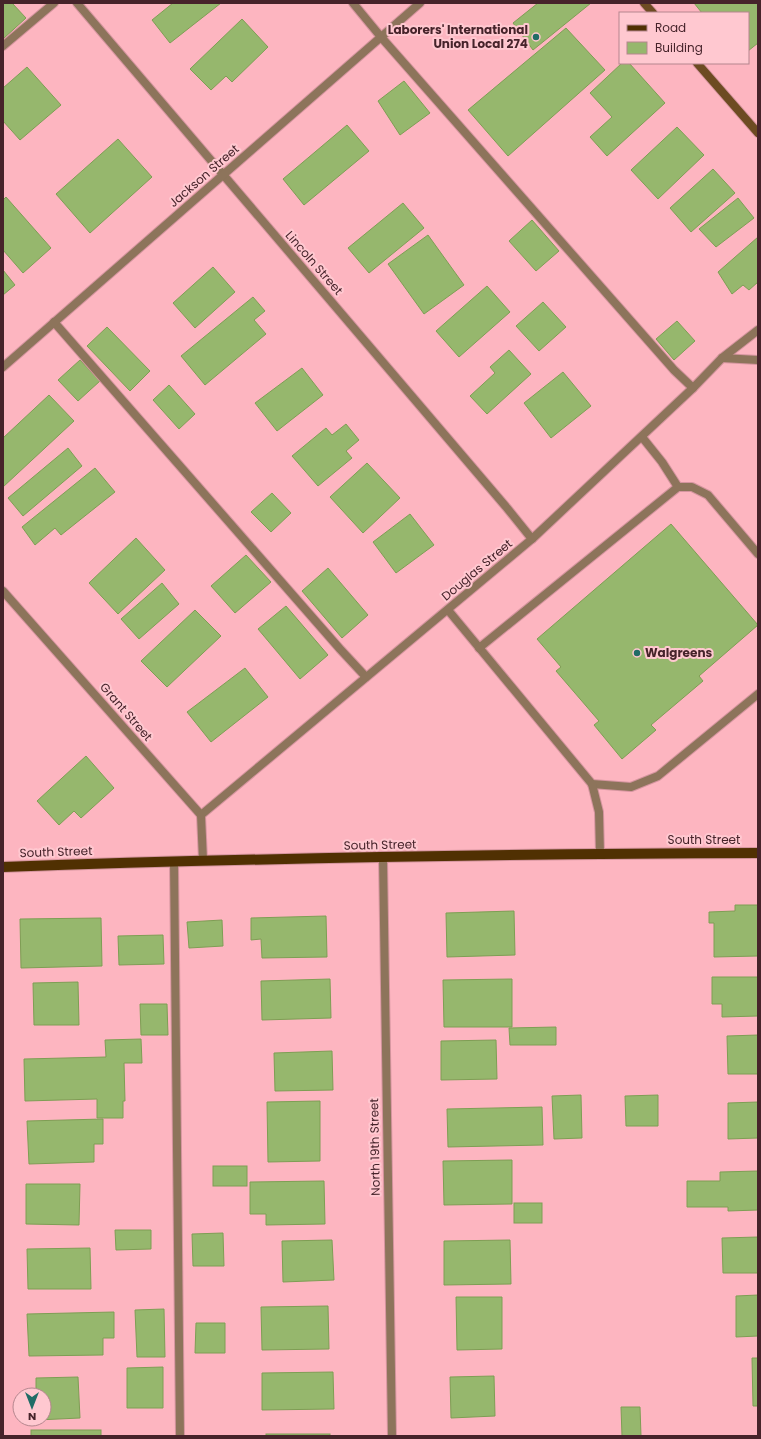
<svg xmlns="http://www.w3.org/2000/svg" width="761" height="1439" viewBox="0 0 761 1439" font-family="Poppins,sans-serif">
<rect width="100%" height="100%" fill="#fdb5c0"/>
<g fill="#96b76d" stroke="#7e9e54">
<path d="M 3,3 L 12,3 L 26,18 L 3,39 Z"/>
<path d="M 173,3 L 221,3 L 170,43 L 152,20 Z"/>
<path d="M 538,3 L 591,3 L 533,50 L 513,23 Z"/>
<path d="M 694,3 L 758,3 L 758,43 L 748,51 L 748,13 L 702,13 Z"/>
<path d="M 242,19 L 268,47 L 232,82 L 226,76 L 211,90 L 190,69 Z"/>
<path d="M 566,28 L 605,70 L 508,156 L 468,110 Z"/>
<path d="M 622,63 L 629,63 L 665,103 L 607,156 L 590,137 L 612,117 L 590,93 Z"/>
<path d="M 27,67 L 61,105 L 20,140 L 3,121 L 3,88 Z"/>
<path d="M 404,81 L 430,113 L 400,135 L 378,101 Z"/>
<path d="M 347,125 L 369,151 L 304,205 L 283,179 Z"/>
<path d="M 677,127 L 704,155 L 658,199 L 631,170 Z"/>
<path d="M 118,139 L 152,177 L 90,233 L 56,194 Z"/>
<path d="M 713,169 L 735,193 L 691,232 L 670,208 Z"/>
<path d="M 6,197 L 51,248 L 23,273 L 3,250 L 3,200 Z"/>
<path d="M 738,198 L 754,218 L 716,247 L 699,229 Z"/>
<path d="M 403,203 L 424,228 L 369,273 L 348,248 Z"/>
<path d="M 532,220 L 559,251 L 536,271 L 509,241 Z"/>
<path d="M 428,235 L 464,285 L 424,314 L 388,264 Z"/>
<path d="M 758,237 L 758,282 L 749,290 L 743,285 L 732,294 L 718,272 Z"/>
<path d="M 213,267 L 235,292 L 195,328 L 173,303 Z"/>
<path d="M 3,270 L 15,285 L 3,295 Z"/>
<path d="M 487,286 L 510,312 L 459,357 L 436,331 Z"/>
<path d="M 253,297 L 265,311 L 254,320 L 266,334 L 205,385 L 181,356 Z"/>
<path d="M 543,302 L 566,327 L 539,351 L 516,326 Z"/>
<path d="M 677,321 L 695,341 L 674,360 L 656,339 Z"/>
<path d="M 107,327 L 150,371 L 130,391 L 87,346 Z"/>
<path d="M 509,350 L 531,374 L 487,414 L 470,396 L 495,373 L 490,367 Z"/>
<path d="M 80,360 L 100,381 L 78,401 L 58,380 Z"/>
<path d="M 302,368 L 323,395 L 277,431 L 255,403 Z"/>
<path d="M 563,372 L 591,406 L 551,438 L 524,403 Z"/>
<path d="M 169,385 L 195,414 L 179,429 L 153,400 Z"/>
<path d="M 49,395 L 74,421 L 3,487 L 3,438 Z"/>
<path d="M 346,424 L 359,440 L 346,451 L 352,458 L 318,486 L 292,456 L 326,428 L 332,435 Z"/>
<path d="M 68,448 L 82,466 L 23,516 L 8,498 Z"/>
<path d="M 367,463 L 400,498 L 363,533 L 330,497 Z"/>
<path d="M 95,468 L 115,492 L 61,535 L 55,528 L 35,545 L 22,527 Z"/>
<path d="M 272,493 L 291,513 L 271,532 L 251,512 Z"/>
<path d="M 410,514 L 434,545 L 396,573 L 373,542 Z"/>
<path d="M 671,524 L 758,625 L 699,676 L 703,681 L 651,725 L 656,730 L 622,759 L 594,725 L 599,721 L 556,671 L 561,667 L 537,639 Z"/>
<path d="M 136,538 L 165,570 L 118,614 L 89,583 Z"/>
<path d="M 246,555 L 271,582 L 235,613 L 211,586 Z"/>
<path d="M 328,568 L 368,615 L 342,638 L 302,591 Z"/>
<path d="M 162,583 L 179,604 L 139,639 L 121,619 Z"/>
<path d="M 286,606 L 328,655 L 300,679 L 258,629 Z"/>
<path d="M 195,610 L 221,636 L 167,687 L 141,661 Z"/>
<path d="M 245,668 L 268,697 L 211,742 L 187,712 Z"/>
<path d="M 86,756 L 114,788 L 81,818 L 74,811 L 59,825 L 37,801 Z"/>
<path d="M 735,905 L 758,905 L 758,956 L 714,957 L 714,923 L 709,923 L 709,912 L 735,911 Z"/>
<path d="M 514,911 L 515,955 L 447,957 L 446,913 Z"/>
<path d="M 326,916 L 327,957 L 262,958 L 261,939 L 251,940 L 251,918 Z"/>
<path d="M 101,918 L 102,966 L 21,968 L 20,919 Z"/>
<path d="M 222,920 L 223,946 L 189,948 L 187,922 Z"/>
<path d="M 163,935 L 164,964 L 119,965 L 118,936 Z"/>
<path d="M 712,977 L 758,977 L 758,1016 L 722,1017 L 722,1004 L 712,1004 Z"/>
<path d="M 330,979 L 331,1018 L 262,1020 L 261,981 Z"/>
<path d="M 512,979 L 512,1027 L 444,1027 L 443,980 Z"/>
<path d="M 78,982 L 79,1025 L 34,1025 L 33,983 Z"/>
<path d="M 140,1004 L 167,1004 L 168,1035 L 141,1035 Z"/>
<path d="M 556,1027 L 556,1045 L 510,1045 L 509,1028 Z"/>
<path d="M 758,1035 L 758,1074 L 728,1074 L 727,1036 Z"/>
<path d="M 141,1039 L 142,1063 L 124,1063 L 125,1101 L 123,1101 L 123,1118 L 97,1118 L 97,1099 L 25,1101 L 24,1059 L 106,1057 L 105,1040 Z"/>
<path d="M 496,1040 L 497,1079 L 441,1080 L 441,1041 Z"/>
<path d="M 332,1051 L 333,1090 L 275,1091 L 274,1053 Z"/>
<path d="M 581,1095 L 582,1138 L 554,1139 L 552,1096 Z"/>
<path d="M 658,1095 L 658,1126 L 626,1126 L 625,1096 Z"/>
<path d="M 320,1101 L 320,1161 L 268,1162 L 267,1102 Z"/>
<path d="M 758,1102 L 758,1138 L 728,1139 L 728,1103 Z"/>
<path d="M 542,1107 L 543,1145 L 448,1147 L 447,1109 Z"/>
<path d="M 103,1119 L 103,1144 L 94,1144 L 94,1162 L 29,1164 L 27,1121 Z"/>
<path d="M 512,1160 L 512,1204 L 444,1205 L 443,1161 Z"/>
<rect x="213" y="1166" width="34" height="20"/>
<path d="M 758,1171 L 758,1210 L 728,1211 L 728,1207 L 687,1207 L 687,1181 L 720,1181 L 720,1172 Z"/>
<path d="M 324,1181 L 325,1224 L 266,1225 L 266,1214 L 250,1214 L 250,1182 Z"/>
<path d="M 26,1184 L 80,1184 L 79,1225 L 26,1224 Z"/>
<rect x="514" y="1203" width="28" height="20"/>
<path d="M 115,1230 L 151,1230 L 151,1249 L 116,1250 Z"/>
<path d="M 223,1233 L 224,1266 L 193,1266 L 192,1234 Z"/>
<path d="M 758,1237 L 758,1273 L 723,1273 L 722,1238 Z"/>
<path d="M 332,1240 L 334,1280 L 283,1282 L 282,1241 Z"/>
<path d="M 510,1240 L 511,1284 L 444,1285 L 444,1241 Z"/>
<path d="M 90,1248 L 91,1289 L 28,1289 L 27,1249 Z"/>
<path d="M 758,1295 L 758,1336 L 736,1337 L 736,1296 Z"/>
<path d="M 456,1297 L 502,1297 L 502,1349 L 457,1350 Z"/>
<path d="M 328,1306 L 329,1349 L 262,1350 L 261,1307 Z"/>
<path d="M 164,1309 L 165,1357 L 137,1357 L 135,1310 Z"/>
<path d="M 114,1312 L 114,1338 L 103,1338 L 103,1355 L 29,1356 L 27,1314 Z"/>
<path d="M 196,1323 L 225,1323 L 225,1353 L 195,1353 Z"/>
<path d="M 752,1358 L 758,1358 L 758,1406 L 753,1406 Z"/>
<path d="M 163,1367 L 163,1408 L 127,1408 L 127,1368 Z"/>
<path d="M 333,1372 L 334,1409 L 262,1410 L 262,1373 Z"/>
<path d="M 494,1376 L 495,1416 L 451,1418 L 450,1377 Z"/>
<path d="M 78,1377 L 80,1418 L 37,1420 L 37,1419 L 44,1419 L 44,1395 L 36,1395 L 36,1378 Z"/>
<path d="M 621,1407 L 640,1407 L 641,1436 L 622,1436 Z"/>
<rect x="31" y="1430" width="70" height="6"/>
<rect x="266" y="1434" width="64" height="2"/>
</g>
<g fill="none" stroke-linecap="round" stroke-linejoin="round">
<g stroke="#d5959f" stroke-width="10">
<g id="service">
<path d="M 353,3 L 381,37 L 674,370 L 693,388"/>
<path d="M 3,46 L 54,3"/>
<path d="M 54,322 L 340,649 L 366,677"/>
<path d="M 642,437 L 662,462 L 678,487"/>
<path d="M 448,610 L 592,784 L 631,787 L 658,776 L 758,694"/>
<path d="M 479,648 L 678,487 L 692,487 L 708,495 L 758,554"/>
<path d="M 592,784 L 599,812 L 600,854"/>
<path d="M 174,861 L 180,1436"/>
</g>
</g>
<g stroke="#d5959f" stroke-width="10">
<g id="minor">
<path d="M 77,3 L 507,508 L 532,539"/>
<path d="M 722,358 L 758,360"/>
<path d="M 3,367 L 420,3"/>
<path d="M 3,591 L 201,815 L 203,860"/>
<path d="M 201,815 L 532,539 L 693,388 L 722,358 L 758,330"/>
<path d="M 383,858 L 392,1436"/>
</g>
</g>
<g stroke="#d5959f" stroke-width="10">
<g id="secondary">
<path d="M 644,3 L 653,13"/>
<path d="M 697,63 L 758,133"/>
</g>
</g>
<g stroke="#d5959f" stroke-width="12">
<path id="primary" d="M 3,867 C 255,858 506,854 758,853"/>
</g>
<use href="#service" stroke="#8d745b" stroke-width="8"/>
<use href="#minor" stroke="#8d745b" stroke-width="8"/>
<use href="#secondary" stroke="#6d4b22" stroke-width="8"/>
<use href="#primary" stroke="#503002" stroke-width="10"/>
</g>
<g fill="#216c66" stroke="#ffc8d0" stroke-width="1.5">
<circle cx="536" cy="37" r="4"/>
<circle cx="637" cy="653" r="4"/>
</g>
<g text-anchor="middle" stroke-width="4" stroke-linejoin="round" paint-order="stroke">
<g font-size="12" font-weight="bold" fill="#46232a" stroke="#ffc8d0" text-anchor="end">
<text x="528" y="34">Laborers' International<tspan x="528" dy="14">Union Local 274</tspan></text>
<text x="645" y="657" text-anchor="start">Walgreens</text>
</g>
<g font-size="12" fill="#46232a" stroke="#ffc8d0">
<text transform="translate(204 176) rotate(-41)" y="4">Jackson Street</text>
<text transform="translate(314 263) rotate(49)" y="4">Lincoln Street</text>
<text transform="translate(477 570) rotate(-40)" y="4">Douglas Street</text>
<text transform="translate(126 712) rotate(49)" y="4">Grant Street</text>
<text x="704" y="844">South Street</text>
<text transform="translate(380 845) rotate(-1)" y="4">South Street</text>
<text transform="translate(56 852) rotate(-2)" y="4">South Street</text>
<text transform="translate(375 1147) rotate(-91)" y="4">North 19th Street</text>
</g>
</g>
<rect width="761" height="1439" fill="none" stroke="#46232a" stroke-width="8"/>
<rect x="619" y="12" width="130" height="52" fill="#ffc8d0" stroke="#b5868e"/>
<rect x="627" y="25" width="20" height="6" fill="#503002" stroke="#b5868e"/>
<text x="655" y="32" font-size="12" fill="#46232a">Road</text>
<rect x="627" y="42" width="20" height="12" fill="#96b76d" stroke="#b5868e"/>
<text x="655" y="52" font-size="12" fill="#46232a">Building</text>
<g transform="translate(32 1407) rotate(180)"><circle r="19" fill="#ffc8d0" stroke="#b5868e"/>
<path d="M0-3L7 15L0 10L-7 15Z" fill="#216c66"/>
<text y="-6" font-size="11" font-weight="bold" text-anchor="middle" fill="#46232a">N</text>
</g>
</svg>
